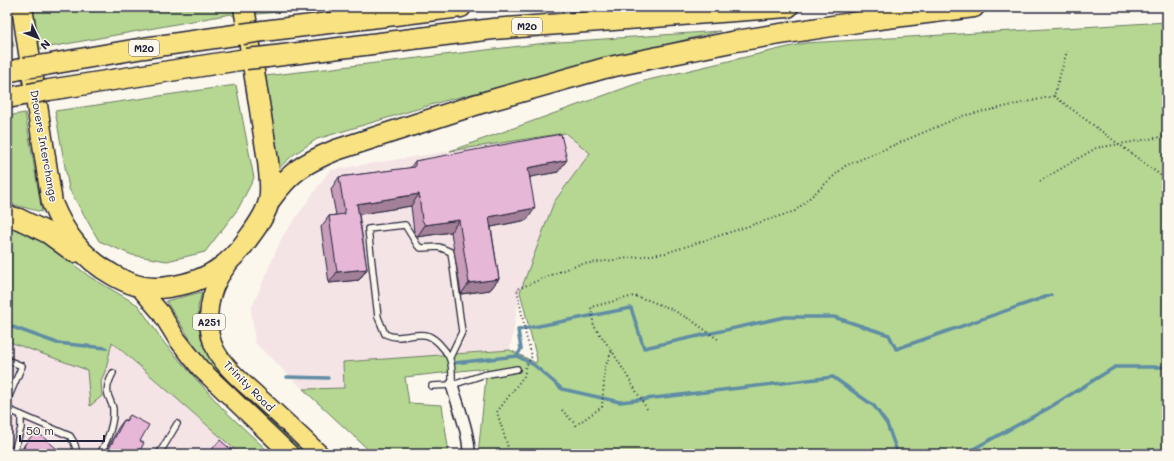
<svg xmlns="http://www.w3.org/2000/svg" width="1174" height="461" viewBox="0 0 1174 461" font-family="Mali,sans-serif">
<rect width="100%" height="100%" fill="#fbf7ec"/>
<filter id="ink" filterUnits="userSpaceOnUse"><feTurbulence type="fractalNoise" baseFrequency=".025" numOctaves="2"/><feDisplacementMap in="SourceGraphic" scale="8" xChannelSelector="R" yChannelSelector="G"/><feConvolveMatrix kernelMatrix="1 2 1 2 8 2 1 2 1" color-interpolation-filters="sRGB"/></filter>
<g filter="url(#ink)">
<g fill="#f5e4e6">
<path d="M 565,133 L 590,153 L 554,202 L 520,292 L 510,350 L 343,362 L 344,388 L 303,389 L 255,343 L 251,309 L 282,237 L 330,170 Z"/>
<path d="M 7,325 L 112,342 L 240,454 L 7,454 Z"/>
</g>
<g fill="#b5d791" stroke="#6c7c66">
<path d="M 32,7 L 234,7 L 236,18 L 231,14 L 39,49 L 32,16 Z"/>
<path d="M 255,7 L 331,7 L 257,14 Z"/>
<path d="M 1167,22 L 1167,454 L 478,454 L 487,368 L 405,377 L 409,403 L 442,405 L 449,454 L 373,454 L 303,389 L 344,388 L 343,362 L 510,350 L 536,363 L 537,359 L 520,292 L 554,202 L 590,153 L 565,133 L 450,151 L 644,81 L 805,43 Z"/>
<path d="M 7,26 L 14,46 L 7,48 Z"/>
<path d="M 720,31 L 444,101 L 317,139 L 293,155 L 278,169 L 265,76 L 546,43 Z"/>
<path d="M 236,85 L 254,178 L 238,209 L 205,252 L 167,261 L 132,255 L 99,241 L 69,189 L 55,111 Z"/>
<path d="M 25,113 L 42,212 L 7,203 L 7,116 Z"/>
<path d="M 7,224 L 36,236 L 90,277 L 138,305 L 165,344 L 223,409 L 271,454 L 240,454 L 112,342 L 106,369 L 101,381 L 102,396 L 90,406 L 87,370 L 7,341 L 9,336 L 7,334 Z"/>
<path d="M 202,292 L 198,307 L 200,333 L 212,361 L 229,380 L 309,454 L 300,454 L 226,384 L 199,353 L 166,301 Z"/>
</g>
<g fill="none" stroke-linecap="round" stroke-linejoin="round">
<g stroke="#608da4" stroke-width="3.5">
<path d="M 7,325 L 57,343 L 106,348"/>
<path d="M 517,356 L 521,349 L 518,330 L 631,308 L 644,348 L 785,317 L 834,317 L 889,335 L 896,349 L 1051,295"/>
<path d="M 454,363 L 517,356 L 534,365 L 562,389 L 620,402 L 833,377 L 874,406 L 887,424 L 898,454"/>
<path d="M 287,377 L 328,378"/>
<path d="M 964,454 L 1047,409 L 1115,367 L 1167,367"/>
</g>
<g stroke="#22223b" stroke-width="8">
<g id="lane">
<path d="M 450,357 L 462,332 L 451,252 L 439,247 L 421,248 L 418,246 L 405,225 L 368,229 L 378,317 L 385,334 C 400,341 411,333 425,335 C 434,336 445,349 449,357 C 453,365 452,376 452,385"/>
<path d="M 7,360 L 22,366 L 7,401"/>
<path d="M 432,386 L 452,385 L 483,375 L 517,369"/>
<path d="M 7,409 L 70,436 C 74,442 77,447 76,454"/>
<path d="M 15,454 L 15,448 L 21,428 L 21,415"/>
<path d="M 100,454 C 107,441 114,424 113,409 C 113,406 111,403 110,400 C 105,390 108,383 113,373"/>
<path d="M 159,454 L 177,424"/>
</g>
</g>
<g stroke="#22223b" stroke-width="14">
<path id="street" d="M 452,385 C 458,407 469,431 469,454"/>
</g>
<g stroke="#22223b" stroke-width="20">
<g id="primary">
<path d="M 230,262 C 226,268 221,274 218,280 C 207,301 205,330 216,351 C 226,369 245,384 260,398 C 280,416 300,435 320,454"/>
<path d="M 138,286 L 161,313 L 177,339 L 200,368 L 290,454"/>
</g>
</g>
<g stroke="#22223b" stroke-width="23">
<g id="highway">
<path d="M 22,7 L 52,203 C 65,235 83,258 113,275 C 127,283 141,289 157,288 C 166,288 175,286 184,284 C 210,278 232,262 247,240 C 255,229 266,215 269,201 C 272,189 269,173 268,161 L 244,7"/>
<path d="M 263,31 L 461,7"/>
<path d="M 267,57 L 493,29 L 788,7"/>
<path d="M 45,65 L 144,48 L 242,34"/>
<path d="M 7,72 L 25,68"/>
<path d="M 49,90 L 246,59"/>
<path d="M 7,98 L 29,94"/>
<path d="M 270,200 C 290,172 304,163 336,150 L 478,104 L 605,68 L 736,41 L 871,20 L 974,7"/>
<path d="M 7,216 L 19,219 L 48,233 L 74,252"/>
</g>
</g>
<g stroke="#22223b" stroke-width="2" stroke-dasharray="1 3" stroke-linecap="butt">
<path d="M 1054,96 L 1167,180"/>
<path d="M 1040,181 L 1096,148 L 1167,136"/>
<path d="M 525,368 L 532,356 L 526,336 L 517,289 L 576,265 L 666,253 L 795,211 L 845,166 L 962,116 L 1054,96 L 1067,51"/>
<path d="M 647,409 L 612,351 L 594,326 L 591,307 L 634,296 L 648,300 L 671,309 L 691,320 L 719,340"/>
<path d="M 562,410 L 576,425 L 602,407 L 605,367 L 612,351"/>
<path d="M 510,454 L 497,412 L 524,376 L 525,372"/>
</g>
<use href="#lane" stroke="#fbf7ec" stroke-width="5.5"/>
<use href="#street" stroke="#fbf7ec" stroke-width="11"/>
<use href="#primary" stroke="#f8e281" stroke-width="17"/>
<use href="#highway" stroke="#f8e281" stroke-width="20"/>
<g stroke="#22223b" stroke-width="23" stroke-linecap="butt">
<g id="highway-bridge">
<path d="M 242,34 L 263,31"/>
<path d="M 246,59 L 267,57"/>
<path d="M 25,68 L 45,65"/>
<path d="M 29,94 L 49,90"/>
</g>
</g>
<use href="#highway-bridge" stroke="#f8e281" stroke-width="20"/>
</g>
<g fill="#c79dba" stroke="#22223b">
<path d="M 415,161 L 558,172 L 530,177 L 527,220 L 491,227 L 499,279 L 490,290 L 461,294 L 451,232 L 417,237 L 414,232 L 411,206 L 359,214 L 367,269 L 359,280 L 329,283 L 321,227 L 329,216 L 336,215 L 331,189 L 339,177 L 410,168 Z"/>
<path d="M 130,415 L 140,441 L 138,454 L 104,454 L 106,452 L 118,428 L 124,420 L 126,420 Z"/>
<path d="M 25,444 L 63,454 L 19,454 Z"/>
</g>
<g fill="#a28097" stroke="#22223b">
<path d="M 567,160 L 558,172 L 520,179 L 528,168 Z"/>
<path d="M 419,194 L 411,206 L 349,216 L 357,204 Z"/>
<path d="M 535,208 L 527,220 L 481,229 L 489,217 Z"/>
<path d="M 459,220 L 451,232 L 417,237 L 425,225 Z"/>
<path d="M 367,269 L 359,280 L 329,283 L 337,272 Z"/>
<path d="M 499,279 L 490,290 L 461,294 L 469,283 Z"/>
</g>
<g fill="#e7b7d8" stroke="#22223b">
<path d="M 561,134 L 567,160 L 528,168 L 535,208 L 489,217 L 499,279 L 469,283 L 459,220 L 425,225 L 422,220 L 419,194 L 357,204 L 367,269 L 337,272 L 329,216 L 345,214 L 339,177 L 415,167 L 415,161 Z"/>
<path d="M 7,326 L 9,327 L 7,332 Z"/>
<path d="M 130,415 L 149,425 L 140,441 L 144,443 L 138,454 L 105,454 L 104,453 L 110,447 L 124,420 L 126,421 Z"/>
<path d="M 36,431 L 63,454 L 31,454 L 24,448 L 25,444 Z"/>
<path d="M 220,440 L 236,454 L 208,454 Z"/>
</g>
</g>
<g text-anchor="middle" stroke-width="3" stroke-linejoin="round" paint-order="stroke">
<g fill="#fbf7ec" stroke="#636270" stroke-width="1">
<rect x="512" y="18" width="30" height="16" rx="3"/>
<rect x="129" y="40" width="30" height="16" rx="3"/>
<rect x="193" y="314" width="32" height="16" rx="3"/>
</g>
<g font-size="10" font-weight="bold" fill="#22223b">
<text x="527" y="30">M20</text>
<text x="144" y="52">M20</text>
<text x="209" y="326">A251</text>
</g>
<g font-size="11" fill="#22223b" stroke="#fbf7ec">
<text transform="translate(44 146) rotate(80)" y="4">Drovers Interchange</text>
<text transform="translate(249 386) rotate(45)" y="4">Trinity Road</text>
</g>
</g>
<rect width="1174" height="461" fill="none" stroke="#fbf7ec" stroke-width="24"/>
<rect x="12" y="12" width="1150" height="437" fill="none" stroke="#22223b" stroke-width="1.5" filter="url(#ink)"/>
<g transform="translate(38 38) rotate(133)" stroke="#fbf7ec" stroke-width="3" paint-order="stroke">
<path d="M0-3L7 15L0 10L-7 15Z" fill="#22223b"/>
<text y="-6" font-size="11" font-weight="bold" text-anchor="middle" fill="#22223b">N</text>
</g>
<path d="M20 435v6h84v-6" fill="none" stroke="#22223b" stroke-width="2"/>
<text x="26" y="435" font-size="12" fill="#22223b" stroke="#fbf7ec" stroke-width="3" paint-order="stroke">50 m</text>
</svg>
